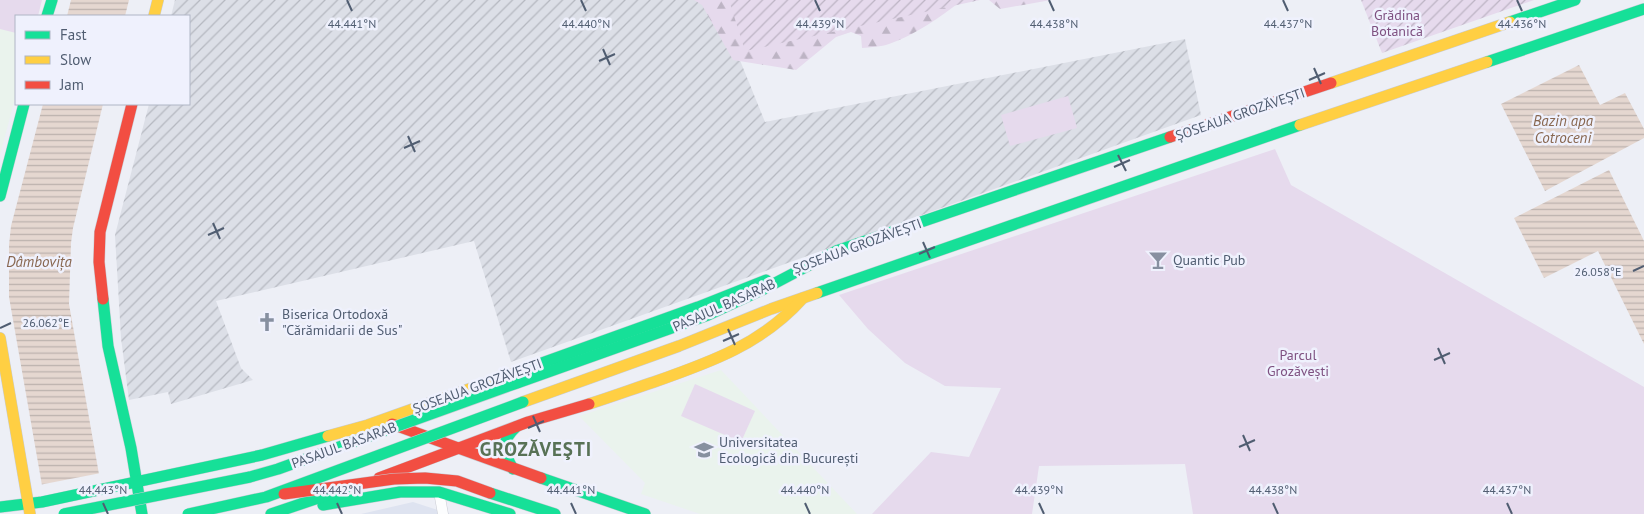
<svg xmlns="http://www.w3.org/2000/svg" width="1644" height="514" viewBox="0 0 1644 514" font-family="'PT Sans',sans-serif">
<defs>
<pattern id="industrial-furrows" width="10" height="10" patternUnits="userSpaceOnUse" patternTransform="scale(1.25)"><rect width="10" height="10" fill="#dcdfe7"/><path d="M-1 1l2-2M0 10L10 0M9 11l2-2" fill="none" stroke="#b5b8c0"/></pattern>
<pattern id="forest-firs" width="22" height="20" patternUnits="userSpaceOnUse" patternTransform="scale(1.25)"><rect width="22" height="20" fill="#e6daed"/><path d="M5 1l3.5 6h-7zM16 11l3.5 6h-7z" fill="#bdb4c4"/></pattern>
<pattern id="garden-furrows" width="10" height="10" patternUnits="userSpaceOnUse" patternTransform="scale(1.25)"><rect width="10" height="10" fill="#e6daed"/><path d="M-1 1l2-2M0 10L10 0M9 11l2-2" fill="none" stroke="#bdb4c4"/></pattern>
<pattern id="water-rules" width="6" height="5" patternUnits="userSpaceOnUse" patternTransform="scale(1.25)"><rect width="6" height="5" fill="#e5d7d0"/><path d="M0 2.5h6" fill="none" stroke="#bcb2ad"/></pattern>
</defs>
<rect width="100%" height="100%" fill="#edeff6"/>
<path fill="#dee3f0" d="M 413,502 L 450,514 L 361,514 Z"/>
<path fill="url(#industrial-furrows)" d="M 175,0 L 705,0 L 718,6 L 765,122 L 1185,39 L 1201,115 L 511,362 L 474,241 L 216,301 L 241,368 L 253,380 L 171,404 L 168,392 L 129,400 L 121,338 L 115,235 L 149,104 L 189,104 L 189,16 L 171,16 Z"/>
<g fill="#eaf3ed">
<path d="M 0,0 L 42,0 L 38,16 L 16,16 L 16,95 L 0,155 Z"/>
<path d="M 721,370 L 857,514 L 700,514 L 641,494 L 645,483 L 579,416 Z"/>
</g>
<g fill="#e6daed">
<path d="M 0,0 L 42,0 L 38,16 L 16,16 L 16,33 L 0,29 Z"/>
<path d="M 1068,96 L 1077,128 L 1010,146 L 1001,115 Z"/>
<path d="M 1275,149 L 1291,185 L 1644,387 L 1644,514 L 1193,514 L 1185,464 L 1039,466 L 1032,514 L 872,514 L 931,452 L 969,457 L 1001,388 L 945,386 L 905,363 L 868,329 L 839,295 Z"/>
<path d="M 695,384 L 755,411 L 741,442 L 681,416 Z"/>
</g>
<g fill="url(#forest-firs)">
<path d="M 694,0 L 962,0 C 941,17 915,35 889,44 C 881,47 871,47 862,48 L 861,36 L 851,32 L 836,37 L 796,70 L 733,60 L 702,5 Z"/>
<path d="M 989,0 L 1051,0 L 1000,9 Z"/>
</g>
<g fill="url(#garden-furrows)">
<path d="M 729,0 L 980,0 L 745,51 Z"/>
<path d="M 1361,0 L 1534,0 L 1382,53 Z"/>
</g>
<g fill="url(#water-rules)">
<path d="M 71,0 L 129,0 L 125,16 L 67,16 Z"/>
<path d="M 1579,65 L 1600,105 L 1625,93 L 1644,129 L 1644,138 L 1545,191 L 1501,104 Z"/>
<path d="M 43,104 L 103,104 L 73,228 L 71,243 L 69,304 L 106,514 L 47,514 L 9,297 L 9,245 L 11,226 Z"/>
<path d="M 1609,170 L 1644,241 L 1644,344 L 1598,251 L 1544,278 L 1514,218 Z"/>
</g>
<path fill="#edeff6" d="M 101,473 L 108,514 L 44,514 L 39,485 Z"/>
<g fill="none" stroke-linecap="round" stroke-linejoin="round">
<g stroke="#caccd4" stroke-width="11">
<path id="street" d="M 439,492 L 443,514"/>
</g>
<g stroke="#c8ccd4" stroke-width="12">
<g id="fast">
<path d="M 47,16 L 52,0"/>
<path d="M 1510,22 L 1575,0"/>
<path d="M 1487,62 L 1644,9"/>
<path d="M 0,196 L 24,104"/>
<path d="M 817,293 L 1300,125"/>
<path d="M 103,299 L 108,346 L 131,448 L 142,514"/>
<path d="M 517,372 L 698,307 L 766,280"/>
<path d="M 517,383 L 708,315 L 764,289 L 836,251 L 1170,137"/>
<path d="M 513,469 C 503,451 500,442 516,427"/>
<path d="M 541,478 L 645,514"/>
<path d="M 490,493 L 555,514"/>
<path d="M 323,505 L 400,492 L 439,492 L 510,514"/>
<path d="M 0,507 L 42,502 L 262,455 L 328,436"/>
<path d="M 271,514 L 345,489"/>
</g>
</g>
<g stroke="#c8ccd4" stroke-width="12">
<g id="slow">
<path d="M 154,16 L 158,0"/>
<path d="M 1331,83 L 1510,22"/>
<path d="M 1300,125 L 1487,62"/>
<path d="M 0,338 L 30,514"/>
<path d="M 523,402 L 679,346 L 771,309 L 817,293"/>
<path d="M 589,404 C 611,397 633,389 654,382 C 711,362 762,344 803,298"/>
<path d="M 328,436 L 368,425 L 517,372"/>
</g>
</g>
<g stroke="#c8ccd4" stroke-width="12">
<g id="jam">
<path d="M 1170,137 L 1331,83"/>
<path d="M 103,299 L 99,262 L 100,232 L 132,104"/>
<path d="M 392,424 L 541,478"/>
<path d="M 379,478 L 528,422 L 589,404"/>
</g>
</g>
<use href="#street" stroke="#fcfdfe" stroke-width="10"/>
<use href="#fast" stroke="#16e098" stroke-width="11"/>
<use href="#slow" stroke="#ffcf43" stroke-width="11"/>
<use href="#jam" stroke="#f24e42" stroke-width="11"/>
<g stroke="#c8ccd4" stroke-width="12" stroke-linecap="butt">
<g id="fast-bridge">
<path d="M 64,514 L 250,477 L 278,469 L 517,383"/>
<path d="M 188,514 L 266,497 L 523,402"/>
</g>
</g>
<g stroke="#c8ccd4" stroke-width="12" stroke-linecap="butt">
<path id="jam-bridge" d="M 284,494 L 394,479 L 425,478 L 457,481 L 490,493"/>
</g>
<use href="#fast-bridge" stroke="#16e098" stroke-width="11"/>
<use href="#jam-bridge" stroke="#f24e42" stroke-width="11"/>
</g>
<path fill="none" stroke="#505d71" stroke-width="2" d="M 347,0 L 352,11M 581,0 L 586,11M 815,0 L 820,11M 1049,0 L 1054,11M 1283,0 L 1288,11M 1517,0 L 1522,11M 603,49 L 610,65M 599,61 L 615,54M 1314,68 L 1321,84M 1309,80 L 1325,73M 408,136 L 415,152M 404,148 L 420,141M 1118,155 L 1126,171M 1114,167 L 1130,160M 213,223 L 220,239M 208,235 L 224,228M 923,242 L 930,258M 919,254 L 935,247M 1633,271 L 1644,266M 0,328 L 11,323M 728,329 L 735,345M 723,341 L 739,334M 1438,348 L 1445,364M 1434,360 L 1450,353M 533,416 L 540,432M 528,428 L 544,421M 1243,435 L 1250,451M 1239,447 L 1255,440M 103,503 L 108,514M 337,503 L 342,514M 571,503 L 576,514M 805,503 L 810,514M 1039,503 L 1044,514M 1273,503 L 1278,514M 1507,503 L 1512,514"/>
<defs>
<g id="bar-bare" transform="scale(1.5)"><path d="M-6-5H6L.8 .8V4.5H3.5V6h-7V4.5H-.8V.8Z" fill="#8790a0" stroke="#eff1fd" stroke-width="2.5" paint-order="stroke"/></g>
<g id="church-bare" transform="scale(1.5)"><path d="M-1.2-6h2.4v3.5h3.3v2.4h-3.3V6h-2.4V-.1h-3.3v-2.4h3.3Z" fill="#8790a0" stroke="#eff1fd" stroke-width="2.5" paint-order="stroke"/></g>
<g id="university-bare" transform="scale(1.5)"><path d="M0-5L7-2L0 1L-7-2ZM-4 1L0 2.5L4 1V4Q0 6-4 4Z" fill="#8790a0" stroke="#eff1fd" stroke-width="2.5" paint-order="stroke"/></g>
</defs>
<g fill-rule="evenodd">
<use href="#bar-bare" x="1158" y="260"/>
<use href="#church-bare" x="267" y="322"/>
<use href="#university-bare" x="704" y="450"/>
</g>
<g text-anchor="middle" stroke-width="5" stroke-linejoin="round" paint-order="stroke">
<g font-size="14" fill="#7e5080" stroke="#eff1fd">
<text x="1397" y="20">Grădina<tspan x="1397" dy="16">Botanică</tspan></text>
<text x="1298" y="360">Parcul<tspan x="1298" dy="16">Grozăvești</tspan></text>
</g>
<g font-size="14" fill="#505d71" stroke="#eff1fd">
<text transform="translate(1240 114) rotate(-19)" y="5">ȘOSEAUA GROZĂVEȘTI</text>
<text transform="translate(857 246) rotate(-20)" y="5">ȘOSEAUA GROZĂVEȘTI</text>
<text transform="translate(724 305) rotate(-24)" y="5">PASAJUL BASARAB</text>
<text transform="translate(477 386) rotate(-20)" y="5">ȘOSEAUA GROZĂVEȘTI</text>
<text transform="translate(344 445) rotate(-20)" y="5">PASAJUL BASARAB</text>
</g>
<g font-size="14" fill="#505d71" stroke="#eff1fd" text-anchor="start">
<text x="1173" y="265">Quantic Pub</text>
<text x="282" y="319">Biserica Ortodoxă<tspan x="282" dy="16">"Cărămidarii de Sus"</tspan></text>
<text x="719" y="447">Universitatea<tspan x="719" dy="16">Ecologică din București</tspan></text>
</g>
<g font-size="15" font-style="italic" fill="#886750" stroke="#eff1fd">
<text x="1563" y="126">Bazin apa<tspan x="1563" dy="17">Cotroceni</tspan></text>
<text x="39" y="267">Dâmbovița</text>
</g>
<g font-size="19" font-weight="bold" letter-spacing="1" fill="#587256" stroke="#eff1fd">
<text x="536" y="456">GROZĂVEŞTI</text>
</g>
</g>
<g font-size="12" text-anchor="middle" fill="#505d71" stroke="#eff1fd" stroke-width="5" stroke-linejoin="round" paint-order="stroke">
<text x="1522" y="28">44.436°N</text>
<text x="352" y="28">44.441°N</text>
<text x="586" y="28">44.440°N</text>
<text x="820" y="28">44.439°N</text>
<text x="1054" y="28">44.438°N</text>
<text x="1288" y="28">44.437°N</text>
<text x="1598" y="276">26.058°E</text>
<text x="46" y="327">26.062°E</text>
<text x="103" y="494">44.443°N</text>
<text x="337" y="494">44.442°N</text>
<text x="571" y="494">44.441°N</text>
<text x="805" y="494">44.440°N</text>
<text x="1039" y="494">44.439°N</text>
<text x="1273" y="494">44.438°N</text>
<text x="1507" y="494">44.437°N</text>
</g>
<rect x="15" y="15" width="175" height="90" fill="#eff1fd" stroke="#afb6c5"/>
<rect x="25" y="31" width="25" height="8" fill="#16e098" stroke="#afb6c5"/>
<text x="60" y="40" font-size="15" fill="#505d71">Fast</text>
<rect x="25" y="56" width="25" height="8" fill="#ffcf43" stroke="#afb6c5"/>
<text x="60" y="65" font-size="15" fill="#505d71">Slow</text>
<rect x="25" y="81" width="25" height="8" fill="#f24e42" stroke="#afb6c5"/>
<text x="60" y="90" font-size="15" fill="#505d71">Jam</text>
</svg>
